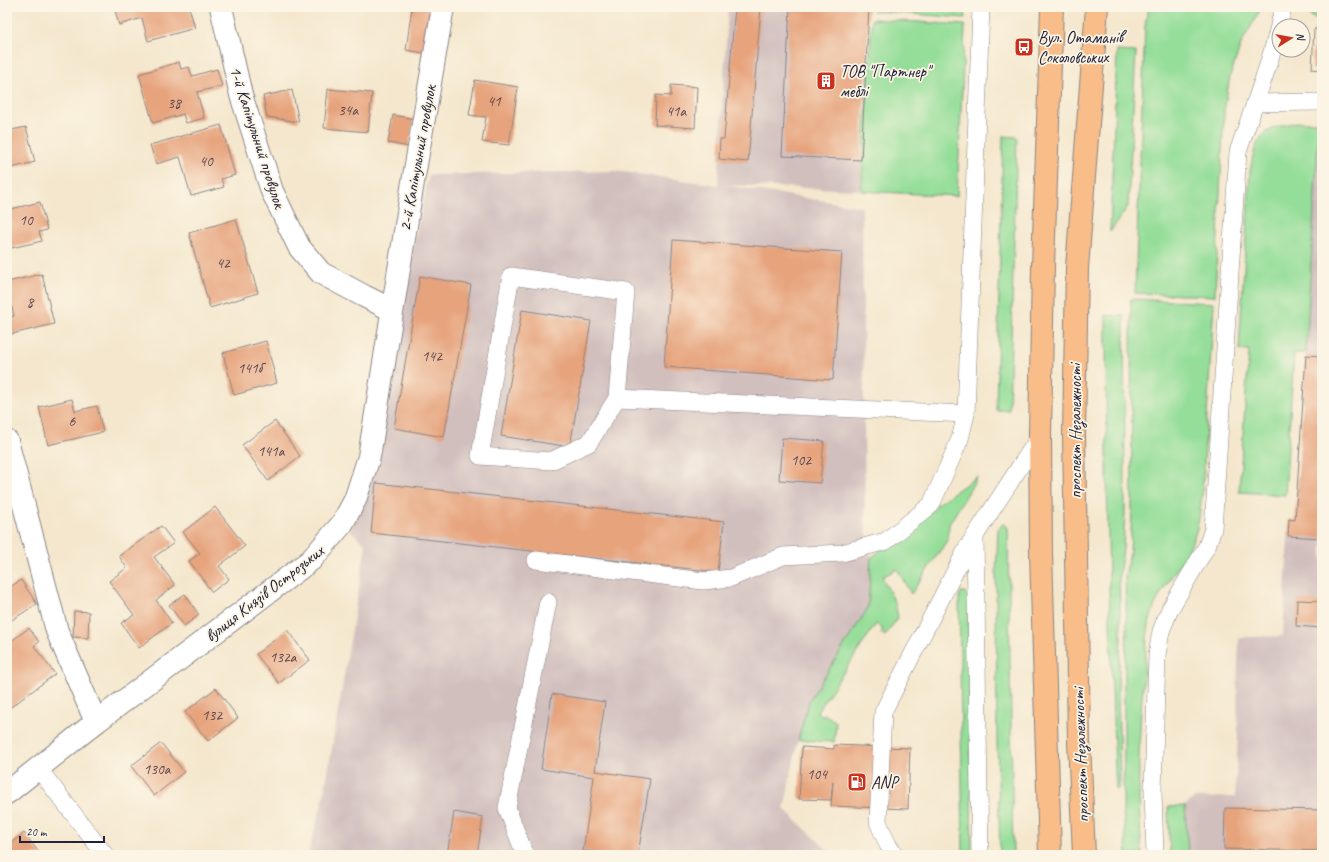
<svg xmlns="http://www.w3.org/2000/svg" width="1329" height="862" viewBox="0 0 1329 862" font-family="Caveat,sans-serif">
<rect width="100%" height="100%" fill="#fcf5e5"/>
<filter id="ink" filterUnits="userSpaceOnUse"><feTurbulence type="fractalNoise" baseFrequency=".025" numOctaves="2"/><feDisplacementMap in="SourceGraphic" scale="8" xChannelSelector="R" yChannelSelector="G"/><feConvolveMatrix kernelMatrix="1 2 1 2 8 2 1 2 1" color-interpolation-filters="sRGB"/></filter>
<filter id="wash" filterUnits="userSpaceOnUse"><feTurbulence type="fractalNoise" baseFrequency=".012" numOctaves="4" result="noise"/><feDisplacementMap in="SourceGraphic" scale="16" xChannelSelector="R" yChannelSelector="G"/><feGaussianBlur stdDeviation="0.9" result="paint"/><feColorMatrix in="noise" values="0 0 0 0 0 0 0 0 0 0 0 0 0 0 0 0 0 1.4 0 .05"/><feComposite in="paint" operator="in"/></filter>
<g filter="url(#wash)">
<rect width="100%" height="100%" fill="#f4e7cd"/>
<g fill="#d1bfbe">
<path d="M 728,7 L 869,7 L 860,190 L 723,185 L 862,207 L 865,521 L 871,558 L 868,608 L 809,701 L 798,740 L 784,809 L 833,855 L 308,855 L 324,795 L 366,545 L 351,531 L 429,175 L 616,171 L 718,185 Z"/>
<path d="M 1322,72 L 1322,855 L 1188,855 L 1185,806 L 1194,798 L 1235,797 L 1238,732 L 1237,683 L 1239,639 L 1247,637 L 1283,636 L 1289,519 L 1295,520 L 1306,355 Z"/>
</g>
<g fill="#95de99" stroke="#5c806a">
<path d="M 873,7 L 966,7 L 965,18 L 873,11 Z"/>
<path d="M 1148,7 L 1262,7 L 1242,42 L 1230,76 L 1224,111 L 1215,296 L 1135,293 L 1145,27 Z"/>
<path d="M 1304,7 L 1322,7 L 1322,22 C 1313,19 1308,15 1304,7 Z"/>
<path d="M 872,19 L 965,25 L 957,196 L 861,191 Z"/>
<path d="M 1117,51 L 1136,52 L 1128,206 L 1110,232 Z"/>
<path d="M 1299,122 L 1319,122 L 1306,353 L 1294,353 L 1285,495 L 1239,492 L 1249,350 L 1239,350 L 1250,172 C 1256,135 1262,128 1299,122 Z"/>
<path d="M 1003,136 L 1017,137 L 1009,410 L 996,410 Z"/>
<path d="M 1131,299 L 1214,303 L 1202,495 C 1200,510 1199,526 1193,540 C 1182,567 1159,588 1151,616 C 1146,635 1146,655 1144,674 C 1138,734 1137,794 1142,855 L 1127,855 L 1123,811 L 1124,741 L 1124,682 L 1127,632 L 1125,576 L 1130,552 L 1132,511 Z"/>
<path d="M 1106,315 L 1124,316 L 1125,512 L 1123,549 L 1119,576 L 1121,637 L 1118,686 L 1120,783 L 1119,788 L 1116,791 C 1109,633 1106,474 1106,315 Z"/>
<path d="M 978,476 L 949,524 L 948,539 L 911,594 L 897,569 L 882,577 L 895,603 L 898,617 L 885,636 L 881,633 L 883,629 L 876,624 L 817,712 L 823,716 L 824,714 L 836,722 L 834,742 L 798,740 L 809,701 L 868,608 L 871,558 L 931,508 Z"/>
<path d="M 1003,524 L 1005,524 L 1008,528 L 1013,855 L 1000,855 L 997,740 L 996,576 L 998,529 Z"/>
<path d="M 961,592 L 965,592 L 968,595 L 972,855 L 963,855 L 959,597 Z"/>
<path d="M 1185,806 L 1188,855 L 1170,855 L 1168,807 Z"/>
</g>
<g id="blocks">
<g fill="#e6a37c">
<path d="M 114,7 L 189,7 L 195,28 L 148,41 L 142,18 L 119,25 Z"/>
<path d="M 412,7 L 431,7 L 424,53 L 406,50 Z"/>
<path d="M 735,7 L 761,7 L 748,162 L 719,159 L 720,139 L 724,139 Z"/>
<path d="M 790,7 L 869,7 L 861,160 L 782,156 Z"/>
<path d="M 1314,29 L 1322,30 L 1322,70 L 1312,69 Z"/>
<path d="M 179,62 L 181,69 L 189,67 L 192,76 L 217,69 L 222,86 L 197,92 L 204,118 L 186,123 L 183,114 L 153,123 L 139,74 Z"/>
<path d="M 7,68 L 12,86 L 7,87 Z"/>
<path d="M 475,80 L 518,87 L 509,145 L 482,142 L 486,117 L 469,115 Z"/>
<path d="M 671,85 L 697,87 L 695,128 L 655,125 L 656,95 L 671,96 Z"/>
<path d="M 328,89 L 372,93 L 368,132 L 324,128 Z"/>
<path d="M 292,90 L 299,122 L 267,117 L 263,96 Z"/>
<path d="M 393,115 L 414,119 L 409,147 L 388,143 Z"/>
<path d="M 221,125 L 235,175 L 221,179 L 224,187 L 191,196 L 180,157 L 156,164 L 150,145 Z"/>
<path d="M 26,127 L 35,162 L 7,169 L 7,131 Z"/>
<path d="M 40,202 L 47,230 L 39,232 L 42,241 L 7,249 L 7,210 Z"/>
<path d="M 236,219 L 258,293 L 210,308 L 189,233 Z"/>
<path d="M 673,240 L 842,252 L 833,380 L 664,367 Z"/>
<path d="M 42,274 L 54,324 L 8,335 L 7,318 L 14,316 L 7,287 L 7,282 Z"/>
<path d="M 420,276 L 471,285 L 444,437 L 394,428 Z"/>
<path d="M 522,310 L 591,321 L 570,447 L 501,436 Z"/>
<path d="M 266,341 L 277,383 L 234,395 L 223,353 Z"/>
<path d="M 1306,355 L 1322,356 L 1322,538 L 1288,536 L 1289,519 L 1295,520 Z"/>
<path d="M 72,399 L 75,411 L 97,406 L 103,432 L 48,445 L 39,407 Z"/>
<path d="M 275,421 L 300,456 L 268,481 L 242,445 Z"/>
<path d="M 782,438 L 824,441 L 820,483 L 779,480 Z"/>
<path d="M 376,483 L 724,522 L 718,572 L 371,533 Z"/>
<path d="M 215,507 L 245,546 L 219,566 L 229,579 L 212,592 L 189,561 L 200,553 L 183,532 Z"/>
<path d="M 161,526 L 174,543 L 154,557 L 175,585 L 156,600 L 172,623 L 139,648 L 121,623 L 134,615 L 109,581 L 127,568 L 119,556 Z"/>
<path d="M 21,580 L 37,604 L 7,623 L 7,589 Z"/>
<path d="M 185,594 L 199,615 L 184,626 L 169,605 Z"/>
<path d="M 1297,600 L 1322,601 L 1322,628 L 1296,626 Z"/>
<path d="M 74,611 L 89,612 L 88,638 L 73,637 Z"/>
<path d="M 29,628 L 39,642 L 34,646 L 55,674 L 7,710 L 7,644 Z"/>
<path d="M 287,630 L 310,660 L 279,683 L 256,654 Z"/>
<path d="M 216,688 L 238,718 L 208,741 L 185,712 Z"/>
<path d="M 552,694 L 605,702 L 595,771 L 650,779 L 638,855 L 612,855 L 583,851 L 594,777 L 541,769 Z"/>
<path d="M 161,743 L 184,772 L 154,796 L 131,766 Z"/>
<path d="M 834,745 L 910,748 L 908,809 L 831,806 L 833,781 L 831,800 L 799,799 L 802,747 L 834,749 Z"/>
<path d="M 1225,808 L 1322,810 L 1322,851 L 1224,849 Z"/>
<path d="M 454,812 L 483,817 L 477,855 L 447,855 Z"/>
<path d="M 24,833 L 41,855 L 7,855 L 7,846 Z"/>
</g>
</g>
</g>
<g filter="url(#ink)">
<use href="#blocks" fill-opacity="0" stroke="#8b8484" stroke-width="1"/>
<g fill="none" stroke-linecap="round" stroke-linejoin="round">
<g stroke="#8b8484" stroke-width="18">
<g id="lane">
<path d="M 1255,103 L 1322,102"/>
<path d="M 617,398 L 589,443 L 551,461 L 480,456 L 511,276 L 626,292 L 617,398 L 966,414"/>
<path d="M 975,537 L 980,855"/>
<path d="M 536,560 L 703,581 L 731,578 L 783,556 L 842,553 L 886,541 L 931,505 L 960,439 L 966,414 L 981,7"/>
<path d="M 38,768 L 105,855"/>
<path d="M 525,855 L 507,808 L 548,602"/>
<path d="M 895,855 L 888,845 L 878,822 L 883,712 L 967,548 L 1040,436"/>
<path d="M 1155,855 L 1153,791 L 1157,655 L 1161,631 L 1170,609 L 1207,546 L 1213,529 L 1238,152 C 1254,104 1274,56 1283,7"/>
</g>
</g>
<g stroke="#8b8484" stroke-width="24">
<g id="street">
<path d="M 221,7 L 241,95 L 272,191 L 299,247 L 321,273 L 364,296 L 392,310"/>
<path d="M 7,441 L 57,631 L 96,722"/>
<path d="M 7,793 L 96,722 L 311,560 L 342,524 L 355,500 L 369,457 L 412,188 L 443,7"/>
</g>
</g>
<g stroke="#8b8484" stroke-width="24">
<g id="primary">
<path d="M 1050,855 L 1041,553 L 1040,436 L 1043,266 L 1052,7"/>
<path d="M 1084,855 L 1079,741 L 1074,434 L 1077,268 L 1097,7"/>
</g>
</g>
<use href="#lane" stroke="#fff" stroke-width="17"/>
<use href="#street" stroke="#fff" stroke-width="22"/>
<use href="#primary" stroke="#f8bd89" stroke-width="22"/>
</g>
</g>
<defs>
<g id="bus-square" transform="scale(1)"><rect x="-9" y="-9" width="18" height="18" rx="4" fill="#c8321e" stroke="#fcf5e5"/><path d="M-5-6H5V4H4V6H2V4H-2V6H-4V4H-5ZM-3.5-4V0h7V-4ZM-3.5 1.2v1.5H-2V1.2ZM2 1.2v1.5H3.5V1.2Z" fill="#fff"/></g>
<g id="building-square" transform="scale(1)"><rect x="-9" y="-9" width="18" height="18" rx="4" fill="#c8321e" stroke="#fcf5e5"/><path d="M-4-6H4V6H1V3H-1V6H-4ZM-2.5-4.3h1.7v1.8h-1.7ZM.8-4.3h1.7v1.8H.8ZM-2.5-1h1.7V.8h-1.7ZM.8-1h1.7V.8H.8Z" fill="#fff"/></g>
<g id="fuel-square" transform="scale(1)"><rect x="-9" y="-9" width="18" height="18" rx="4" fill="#c8321e" stroke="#fcf5e5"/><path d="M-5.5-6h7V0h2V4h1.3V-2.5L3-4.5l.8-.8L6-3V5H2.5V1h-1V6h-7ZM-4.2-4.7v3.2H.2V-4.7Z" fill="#fff"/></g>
</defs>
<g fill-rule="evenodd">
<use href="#bus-square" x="1024" y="47"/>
<use href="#building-square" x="826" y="81"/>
<use href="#fuel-square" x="857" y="782"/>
</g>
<g text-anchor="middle" stroke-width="3.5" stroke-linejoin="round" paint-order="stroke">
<g font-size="15" fill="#53424b">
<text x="494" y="106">41</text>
<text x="174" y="108">38</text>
<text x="348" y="115">34а</text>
<text x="676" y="116">41а</text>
<text x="206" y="166">40</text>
<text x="26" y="225">10</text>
<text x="223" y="268">42</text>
<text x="30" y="307">8</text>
<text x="432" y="361">142</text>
<text x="250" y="373">141б</text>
<text x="72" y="426">6</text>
<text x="271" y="456">141а</text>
<text x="801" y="465">102</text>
<text x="283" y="662">132а</text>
<text x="212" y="720">132</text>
<text x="157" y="774">130а</text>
<text x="817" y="779">104</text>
</g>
<g font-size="17" fill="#22223b" stroke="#fcf5e5" text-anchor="start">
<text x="1038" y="43">Вул. Отаманів<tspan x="1038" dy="20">Соколовських</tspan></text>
<text x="840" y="77">ТОВ "Партнер"<tspan x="840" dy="20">меблі</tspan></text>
<text x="871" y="788">ANP</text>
</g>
<g font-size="17" fill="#22223b" stroke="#fcf5e5">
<text transform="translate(258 137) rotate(72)" y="6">1-й Капітульний провулок</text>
<text transform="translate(417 158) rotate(-80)" y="6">2-й Капітульний провулок</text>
<text transform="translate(1075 431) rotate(-90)" y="6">проспект Незалежності</text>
<text transform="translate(264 593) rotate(-38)" y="6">вулиця Князів Острозьких</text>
<text transform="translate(1080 755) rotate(-92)" y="6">проспект Незалежності</text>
</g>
</g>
<rect width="1329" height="862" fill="none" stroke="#fcf5e5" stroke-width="24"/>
<g transform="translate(1291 38) rotate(79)"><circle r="19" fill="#fcf5e5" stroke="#a5a1a1"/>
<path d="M0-3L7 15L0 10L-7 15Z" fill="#c8321e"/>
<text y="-6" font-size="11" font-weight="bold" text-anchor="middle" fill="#22223b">N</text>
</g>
<path d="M20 836v6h84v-6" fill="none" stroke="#22223b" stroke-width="2"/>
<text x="26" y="836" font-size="12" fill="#22223b" stroke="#fcf5e5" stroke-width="3" paint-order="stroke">20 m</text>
</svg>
